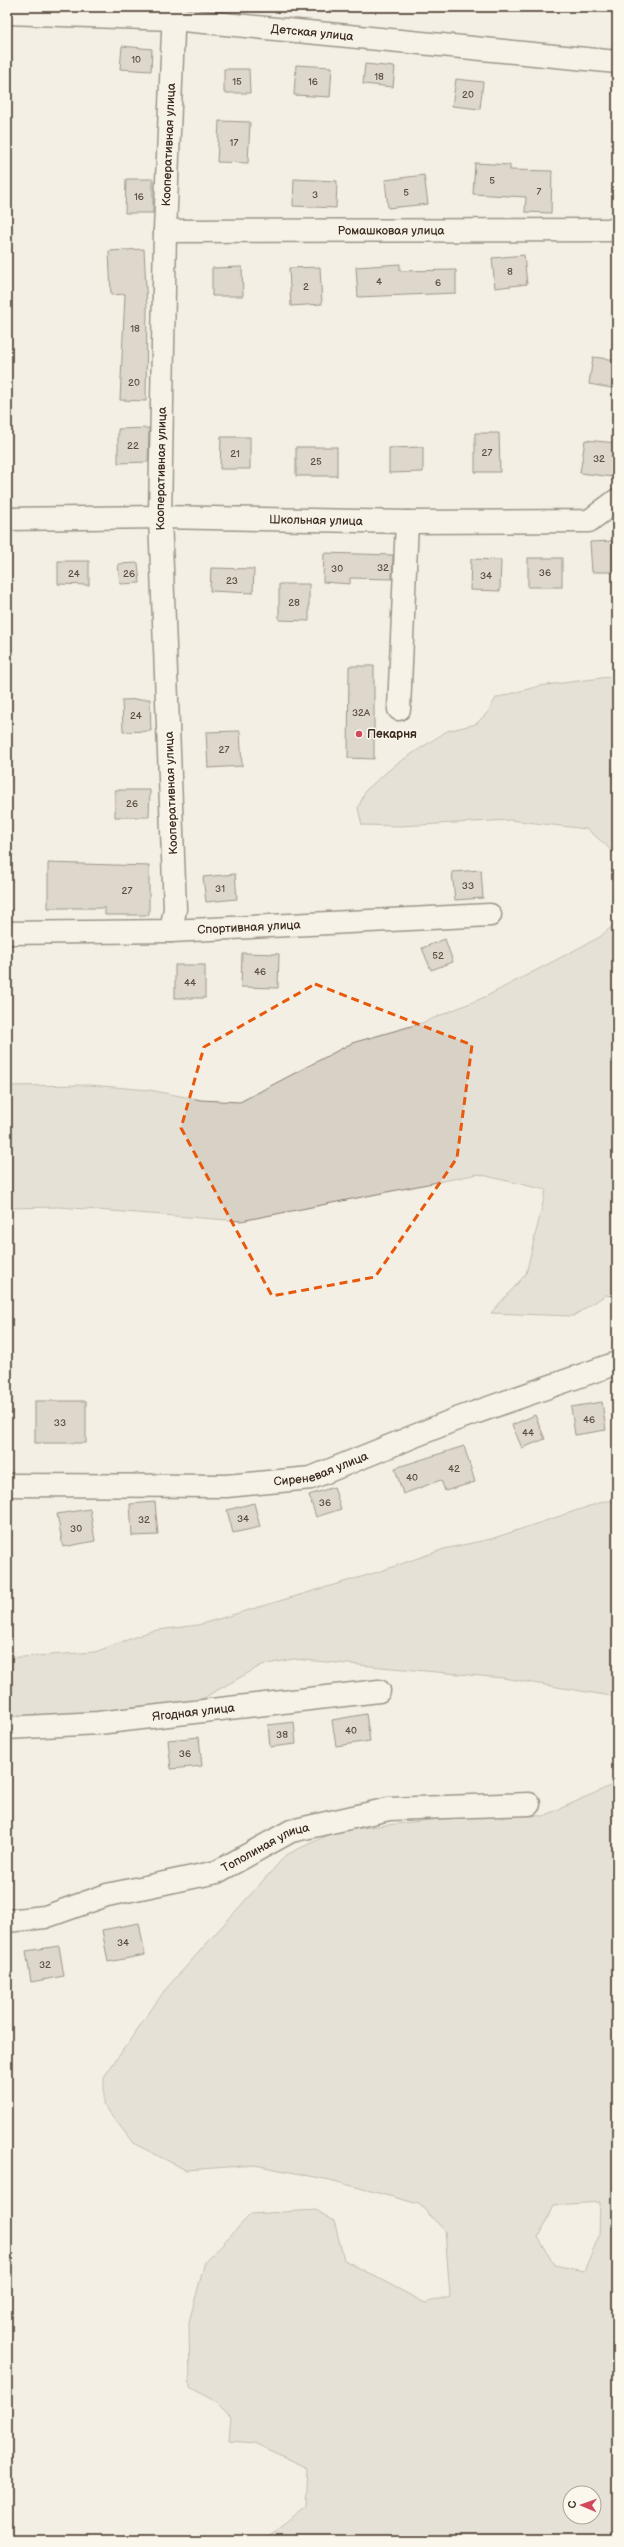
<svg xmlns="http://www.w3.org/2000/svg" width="624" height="2547" viewBox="0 0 624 2547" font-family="'Balsamiq Sans',sans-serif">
<rect width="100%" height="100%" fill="#f3efe4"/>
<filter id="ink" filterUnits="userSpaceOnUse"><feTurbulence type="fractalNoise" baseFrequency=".025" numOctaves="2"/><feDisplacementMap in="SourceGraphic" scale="8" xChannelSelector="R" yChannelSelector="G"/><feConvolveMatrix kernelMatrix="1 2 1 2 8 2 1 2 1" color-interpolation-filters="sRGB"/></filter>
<g filter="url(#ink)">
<g fill="#d8d1c6" stroke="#8a7e72" fill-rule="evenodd">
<path d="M 617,676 L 617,858 L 606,845 L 587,829 L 510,820 L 400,826 L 362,825 L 358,808 L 366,790 L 395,765 L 447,731 L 476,724 L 488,712 L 496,698 L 539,686 Z"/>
<path d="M 617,922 L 617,1297 L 606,1295 L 573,1316 L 491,1313 L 526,1274 L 546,1190 L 478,1174 L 241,1221 L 59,1207 L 7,1208 L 7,1086 L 90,1085 L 149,1090 L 201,1100 L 240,1102 L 352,1043 L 422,1023 L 485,997 L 600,937 Z"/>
<path d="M 605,1501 L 617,1501 L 617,1697 L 503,1678 L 293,1659 L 262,1665 L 193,1704 L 88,1717 L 7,1717 L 7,1658 L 95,1652 L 151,1631 L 198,1625 L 378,1572 L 444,1549 L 491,1539 Z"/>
<path d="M 617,1783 L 617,2540 L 263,2540 L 306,2508 L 308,2468 L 254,2443 L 229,2441 L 231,2418 L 214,2401 L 190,2387 L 189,2322 L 205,2262 L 251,2214 L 316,2210 L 334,2221 L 344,2260 L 425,2303 L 450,2296 L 445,2231 L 419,2204 L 330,2180 L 255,2165 L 186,2170 L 133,2143 L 104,2105 L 104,2077 L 165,1990 L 286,1855 L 336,1831 L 481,1814 L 544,1816 ZM 600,2202 L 599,2236 L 584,2271 L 554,2265 L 538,2237 L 554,2205 ZM 570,2493 L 594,2493 L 594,2517 L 570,2517 Z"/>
</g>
<g fill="#c3bbb0" stroke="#3b2a1e">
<path d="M 122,46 L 152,49 L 151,71 L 120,69 Z"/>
<path d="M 365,64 L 395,67 L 393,87 L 363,84 Z"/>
<path d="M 296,65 L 332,67 L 330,97 L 294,95 Z"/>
<path d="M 224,69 L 249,69 L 250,93 L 224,93 Z"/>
<path d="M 456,79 L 483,82 L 480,109 L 452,106 Z"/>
<path d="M 219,121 L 250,122 L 248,163 L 217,162 Z"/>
<path d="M 475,163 L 510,165 L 510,170 L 552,171 L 551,213 L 525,212 L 526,197 L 473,194 Z"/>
<path d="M 424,175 L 428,204 L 388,208 L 385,180 Z"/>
<path d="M 126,179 L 153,179 L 153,213 L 125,213 Z"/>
<path d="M 294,179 L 337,181 L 336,208 L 293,206 Z"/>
<path d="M 144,249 L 147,307 L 146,401 L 120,400 L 125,294 L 111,295 L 109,251 Z"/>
<path d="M 524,255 L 527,284 L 495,288 L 492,258 Z"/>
<path d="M 400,264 L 400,271 L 456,270 L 456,293 L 358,297 L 356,267 Z"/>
<path d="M 242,267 L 243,296 L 212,296 L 212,268 Z"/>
<path d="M 320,267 L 322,304 L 291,306 L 289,268 Z"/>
<path d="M 593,357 L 617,360 L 617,389 L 589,384 Z"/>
<path d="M 149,428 L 148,462 L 118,463 L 118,429 Z"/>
<path d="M 475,433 L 499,433 L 500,472 L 475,472 Z"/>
<path d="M 221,437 L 250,437 L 250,469 L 220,469 Z"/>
<path d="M 585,440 L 617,443 L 613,477 L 580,473 Z"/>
<rect x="296" y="447" width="41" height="29"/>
<path d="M 423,447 L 423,472 L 389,473 L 389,448 Z"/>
<path d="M 613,541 L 614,572 L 592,572 L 590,542 Z"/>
<path d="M 324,553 L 393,555 L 392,579 L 350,578 L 350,584 L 323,582 Z"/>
<rect x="528" y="558" width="34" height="29"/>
<path d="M 471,559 L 501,560 L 500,591 L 470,590 Z"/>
<path d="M 58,561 L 89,561 L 89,585 L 58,584 Z"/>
<path d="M 138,563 L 140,583 L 120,584 L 118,564 Z"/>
<path d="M 211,568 L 254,569 L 253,593 L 210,591 Z"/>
<path d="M 279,584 L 309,584 L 309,621 L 279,620 Z"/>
<path d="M 349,666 L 374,666 L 374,759 L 348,758 Z"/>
<path d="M 150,699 L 151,731 L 123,732 L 122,700 Z"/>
<path d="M 240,731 L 242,766 L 208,768 L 206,732 Z"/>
<path d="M 115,790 L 150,790 L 149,817 L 115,817 Z"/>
<path d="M 48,863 L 149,866 L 149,915 L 105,915 L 105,908 L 48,908 Z"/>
<path d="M 481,870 L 483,898 L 455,900 L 452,872 Z"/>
<path d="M 235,874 L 237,899 L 206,902 L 203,877 Z"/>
<path d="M 445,939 L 453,962 L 431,970 L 422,948 Z"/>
<path d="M 242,953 L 279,954 L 278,988 L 241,987 Z"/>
<rect x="175" y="965" width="30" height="33"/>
<rect x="35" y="1401" width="51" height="42"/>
<path d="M 602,1402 L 606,1430 L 575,1435 L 571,1407 Z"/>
<path d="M 535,1415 L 545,1439 L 522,1448 L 512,1425 Z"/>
<path d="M 464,1446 L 475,1482 L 445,1491 L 441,1480 L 403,1494 L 395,1468 Z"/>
<path d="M 334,1487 L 341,1509 L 316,1517 L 309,1495 Z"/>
<path d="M 155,1502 L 158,1535 L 132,1536 L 130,1504 Z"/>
<path d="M 254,1503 L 260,1527 L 233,1533 L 227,1510 Z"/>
<path d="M 90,1509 L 95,1541 L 63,1547 L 57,1514 Z"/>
<path d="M 366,1714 L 370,1741 L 336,1746 L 332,1720 Z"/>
<path d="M 294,1722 L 296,1744 L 270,1747 L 268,1725 Z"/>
<path d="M 199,1737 L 202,1766 L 171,1769 L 168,1740 Z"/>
<path d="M 139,1923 L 145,1955 L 108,1962 L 102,1930 Z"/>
<path d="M 59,1946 L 64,1976 L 31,1982 L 26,1951 Z"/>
</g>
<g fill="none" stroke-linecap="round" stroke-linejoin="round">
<g stroke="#3b2a1e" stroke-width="25">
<g id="minor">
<path id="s1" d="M 7,13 L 173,19 L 617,62"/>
<path id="s2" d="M 165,231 L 617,230"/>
<path id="s3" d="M 7,519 L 160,517 L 407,522 L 589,521 L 617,500"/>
<path d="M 399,709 L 407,522"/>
<path id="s4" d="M 171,931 L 175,909 L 160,517 L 165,231 L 174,7"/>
<path id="s5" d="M 7,933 L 171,931 L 490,915"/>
<path id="s6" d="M 7,1485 L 226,1486 L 311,1478 L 454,1420 L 617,1363"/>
<path id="s7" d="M 7,1728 L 98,1723 L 379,1691"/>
<path id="s8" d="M 7,1921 L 45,1917 L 107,1895 L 217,1872 L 291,1831 L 389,1809 L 529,1804"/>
</g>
</g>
<use href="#minor" stroke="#fbf7ec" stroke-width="22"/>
</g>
</g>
<path d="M0 0H624V2547H0ZM 315,984 L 472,1045 L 457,1158 L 375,1277 L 272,1296 L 181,1128 L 204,1047 Z" fill="#f3efe4" fill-opacity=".55" fill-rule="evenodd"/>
<path fill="none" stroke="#e8590c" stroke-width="3" stroke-dasharray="8 5" stroke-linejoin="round" d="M 315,984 L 472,1045 L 457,1158 L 375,1277 L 272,1296 L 181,1128 L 204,1047 Z"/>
<circle fill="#d1495b" stroke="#fbf7ec" stroke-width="1.5" cx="359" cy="734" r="4"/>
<g text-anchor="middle" stroke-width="3" stroke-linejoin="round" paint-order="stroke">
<g font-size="10" fill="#5d4e42">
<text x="136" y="63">10</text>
<text x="379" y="80">18</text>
<text x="237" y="85">15</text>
<text x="313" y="85">16</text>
<text x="468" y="98">20</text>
<text x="234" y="146">17</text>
<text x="492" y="184">5</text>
<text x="539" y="195">7</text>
<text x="406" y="196">5</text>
<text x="315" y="198">3</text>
<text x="139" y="200">16</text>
<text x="510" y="275">8</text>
<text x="379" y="285">4</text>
<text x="438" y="286">6</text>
<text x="306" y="290">2</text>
<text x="135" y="332">18</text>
<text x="134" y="386">20</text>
<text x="133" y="449">22</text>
<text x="487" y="456">27</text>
<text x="235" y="457">21</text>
<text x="599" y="462">32</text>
<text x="316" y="465">25</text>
<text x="383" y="571">32</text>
<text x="337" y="572">30</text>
<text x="545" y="576">36</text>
<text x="74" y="577">24</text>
<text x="129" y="577">26</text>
<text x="486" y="579">34</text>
<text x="232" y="584">23</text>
<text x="294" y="606">28</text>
<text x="361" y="716">32А</text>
<text x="136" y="719">24</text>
<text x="224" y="753">27</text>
<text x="132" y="807">26</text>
<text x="468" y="889">33</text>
<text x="220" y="892">31</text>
<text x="127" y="894">27</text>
<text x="438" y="959">52</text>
<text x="260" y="975">46</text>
<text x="190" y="986">44</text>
<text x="589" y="1423">46</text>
<text x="60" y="1426">33</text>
<text x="528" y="1436">44</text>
<text x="454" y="1472">42</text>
<text x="412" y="1481">40</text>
<text x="325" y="1506">36</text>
<text x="243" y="1522">34</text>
<text x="144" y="1523">32</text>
<text x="76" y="1532">30</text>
<text x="351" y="1734">40</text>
<text x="282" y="1738">38</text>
<text x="185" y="1757">36</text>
<text x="123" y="1946">34</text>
<text x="45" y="1968">32</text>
</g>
<g font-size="12" fill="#3b2a1e" stroke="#fbf7ec">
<text dy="4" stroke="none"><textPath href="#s1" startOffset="306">Детская улица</textPath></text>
<text dy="4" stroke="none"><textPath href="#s4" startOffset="787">Кооперативная улица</textPath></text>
<text dy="4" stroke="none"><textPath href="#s2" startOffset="226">Ромашковая улица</textPath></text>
<text dy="4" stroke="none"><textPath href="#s4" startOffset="463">Кооперативная улица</textPath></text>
<text dy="4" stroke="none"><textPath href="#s3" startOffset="309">Школьная улица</textPath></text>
<text transform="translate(171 793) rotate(-92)" y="4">Кооперативная улица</text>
<text dy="4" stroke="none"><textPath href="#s5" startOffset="242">Спортивная улица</textPath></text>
<text dy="4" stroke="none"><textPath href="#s6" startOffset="316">Сиреневая улица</textPath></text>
<text dy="4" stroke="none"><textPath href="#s7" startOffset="187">Ягодная улица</textPath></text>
<text dy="4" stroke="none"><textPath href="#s8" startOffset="271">Тополиная улица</textPath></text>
</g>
<g font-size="12" font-weight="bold" fill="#3b2a1e" stroke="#fbf7ec" text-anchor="start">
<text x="367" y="738">Пекарня</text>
</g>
</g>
<rect width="624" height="2547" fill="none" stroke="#fbf7ec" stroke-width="24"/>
<rect x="12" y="12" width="600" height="2523" fill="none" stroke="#3b2a1e" stroke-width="1.5" filter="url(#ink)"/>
<g transform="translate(582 2505) rotate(272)"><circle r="19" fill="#fbf7ec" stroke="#aea59a"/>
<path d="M0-3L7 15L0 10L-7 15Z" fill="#d1495b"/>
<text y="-6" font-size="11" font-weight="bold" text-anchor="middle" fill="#3b2a1e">С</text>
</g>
</svg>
